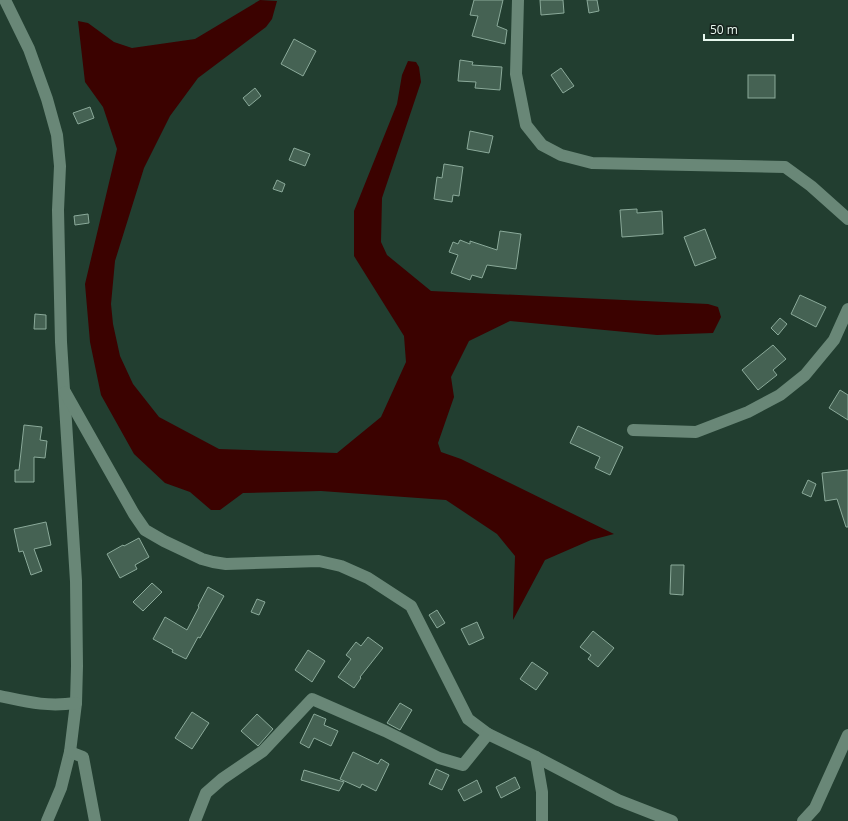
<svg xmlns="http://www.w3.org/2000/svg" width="848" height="821" viewBox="0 0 848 821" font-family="'Open Sans',sans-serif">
<rect width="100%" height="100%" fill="#223e30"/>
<path fill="#3b0200" d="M 260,0 L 277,1 L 272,19 L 266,27 L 198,78 L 170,116 L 144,168 L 115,261 L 111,304 L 113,324 L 120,356 L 133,384 L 159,417 L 219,449 L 337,453 L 381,417 L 406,362 L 404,336 L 354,256 L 354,211 L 397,104 L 402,75 L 408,61 L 416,62 L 419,67 L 421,82 L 382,198 L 381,242 L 387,255 L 431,291 L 708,304 L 718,307 L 721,317 L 713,333 L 657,335 L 510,321 L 469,341 L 451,377 L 454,397 L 438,443 L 441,452 L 461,459 L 614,534 L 591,540 L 545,560 L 513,620 L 515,556 L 497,534 L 446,500 L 321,491 L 243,493 L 220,510 L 211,510 L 190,492 L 165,483 L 134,454 L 101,395 L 90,342 L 85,284 L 117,149 L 103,107 L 85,82 L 78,21 L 88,23 L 114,42 L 132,48 L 195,39 Z"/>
<g fill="#456253" stroke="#8baa9a">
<path d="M 474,0 L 503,0 L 497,26 L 507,30 L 505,44 L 472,36 L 478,16 L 470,15 Z"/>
<path d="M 540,0 L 563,0 L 564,13 L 541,15 Z"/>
<path d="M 587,0 L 597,0 L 599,11 L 589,13 Z"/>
<path d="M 294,39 L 316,51 L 303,76 L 281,64 Z"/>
<path d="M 460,60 L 473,62 L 472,65 L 502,67 L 500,90 L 475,88 L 476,82 L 458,81 Z"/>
<path d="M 561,68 L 574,86 L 563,93 L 551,75 Z"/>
<rect x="748" y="75" width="27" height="23"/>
<path d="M 255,88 L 261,96 L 249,106 L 243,98 Z"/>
<path d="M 90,107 L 94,118 L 78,124 L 73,113 Z"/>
<path d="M 470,131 L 493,136 L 489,153 L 467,149 Z"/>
<path d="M 294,148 L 310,154 L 305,166 L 289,160 Z"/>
<path d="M 444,164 L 463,167 L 459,196 L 453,195 L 452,202 L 434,199 L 437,177 L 442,178 Z"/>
<path d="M 277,180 L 285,184 L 282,192 L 273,189 Z"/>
<path d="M 637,209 L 637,213 L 662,211 L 663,234 L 622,237 L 620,210 Z"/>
<path d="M 88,214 L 89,223 L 75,225 L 74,216 Z"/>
<path d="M 705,229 L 716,258 L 695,266 L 684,237 Z"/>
<path d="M 500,231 L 521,234 L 516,269 L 487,265 L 482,278 L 472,275 L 470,280 L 451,273 L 458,255 L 449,252 L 453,242 L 458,244 L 460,240 L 470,244 L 470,241 L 497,250 Z"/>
<path d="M 800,295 L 826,307 L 816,327 L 791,314 Z"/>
<path d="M 35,314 L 46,315 L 46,329 L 34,329 Z"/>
<path d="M 780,318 L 787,324 L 778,335 L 771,328 Z"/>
<path d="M 773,345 L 786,359 L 773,370 L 777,375 L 758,390 L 742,370 Z"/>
<path d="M 840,390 L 848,395 L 848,420 L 829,408 Z"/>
<path d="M 24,425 L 42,427 L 40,440 L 47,441 L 45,458 L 34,457 L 34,482 L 15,482 L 15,470 L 19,470 Z"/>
<path d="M 578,426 L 623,447 L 610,475 L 595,468 L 600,457 L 570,443 Z"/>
<path d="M 848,470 L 848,527 L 846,527 L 837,499 L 825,501 L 822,473 Z"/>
<path d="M 808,480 L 816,484 L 811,497 L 802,493 Z"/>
<path d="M 46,522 L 51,545 L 34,549 L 42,571 L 31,575 L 23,551 L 19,552 L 14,529 Z"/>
<path d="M 139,538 L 149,557 L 135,565 L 137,569 L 120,578 L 107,554 L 123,545 L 124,546 Z"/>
<path d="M 671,565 L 684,565 L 683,595 L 670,594 Z"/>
<path d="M 152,583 L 162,592 L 143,611 L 133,602 Z"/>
<path d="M 208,587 L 224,596 L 200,638 L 198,637 L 186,659 L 172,652 L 173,650 L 153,639 L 165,617 L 187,630 L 199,607 L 198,606 Z"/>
<path d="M 257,599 L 265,602 L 259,615 L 251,612 Z"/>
<path d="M 437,610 L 445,623 L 437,628 L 429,615 Z"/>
<path d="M 477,622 L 484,638 L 469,645 L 461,629 Z"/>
<path d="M 593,631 L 614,648 L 598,667 L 588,659 L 591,655 L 580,647 Z"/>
<path d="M 368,637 L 383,648 L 360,677 L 361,678 L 354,688 L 338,677 L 351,659 L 346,655 L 356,642 L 361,646 Z"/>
<path d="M 308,650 L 325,661 L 312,682 L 295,670 Z"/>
<path d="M 532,662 L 548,673 L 536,690 L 520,679 Z"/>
<path d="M 400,703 L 412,710 L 400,730 L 387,723 Z"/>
<path d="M 192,712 L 209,723 L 192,749 L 175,738 Z"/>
<path d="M 257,714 L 273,729 L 258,746 L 241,731 Z"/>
<path d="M 314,714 L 326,719 L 324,725 L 338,731 L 331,746 L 314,738 L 309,748 L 300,743 Z"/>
<path d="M 353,752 L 378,764 L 381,759 L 389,764 L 376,791 L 362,784 L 360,788 L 340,779 Z"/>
<path d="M 436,769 L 449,775 L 442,790 L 429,784 Z"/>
<path d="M 304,770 L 344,782 L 339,791 L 301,780 Z"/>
<path d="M 515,777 L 520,788 L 501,798 L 496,787 Z"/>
<path d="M 477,780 L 482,792 L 464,801 L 458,790 Z"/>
</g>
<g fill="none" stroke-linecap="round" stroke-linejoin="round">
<g stroke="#698777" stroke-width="12">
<path d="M 5,0 L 29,49 L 47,99 L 57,135 L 60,166 L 58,210 L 61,342 L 76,581 L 77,666 L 76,703 L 70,752 L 61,788 L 47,821"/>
<path d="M 518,0 L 516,74 L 526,125 L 542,145 L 561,155 L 592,163 L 785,167 L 811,186 L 848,219"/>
<path d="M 65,392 L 134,514 L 145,530 L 164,541 L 202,559 L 213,562 L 226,564 L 319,561 L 341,566 L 368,578 L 411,606 L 468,719 L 488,734 L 536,757 L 618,800 L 672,821"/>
<path d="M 633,430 L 696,432 L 748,412 L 780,395 L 805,375 L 834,340 L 848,309"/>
<path d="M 0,696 C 28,702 46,707 76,703"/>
<path d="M 70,752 L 83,757 L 95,821"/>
<path d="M 536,757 L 542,792 L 542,821"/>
<path d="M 195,821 L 206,793 L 222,779 L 263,751 L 312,699 L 385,731 L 439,758 L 463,765 L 488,734"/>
<path d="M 803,821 L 815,808 L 848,735"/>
</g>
</g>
<path d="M704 34v6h89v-6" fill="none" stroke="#e7f7ee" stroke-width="2"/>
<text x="710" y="34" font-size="12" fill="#e7f7ee" stroke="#16221c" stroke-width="3" paint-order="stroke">50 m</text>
</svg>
